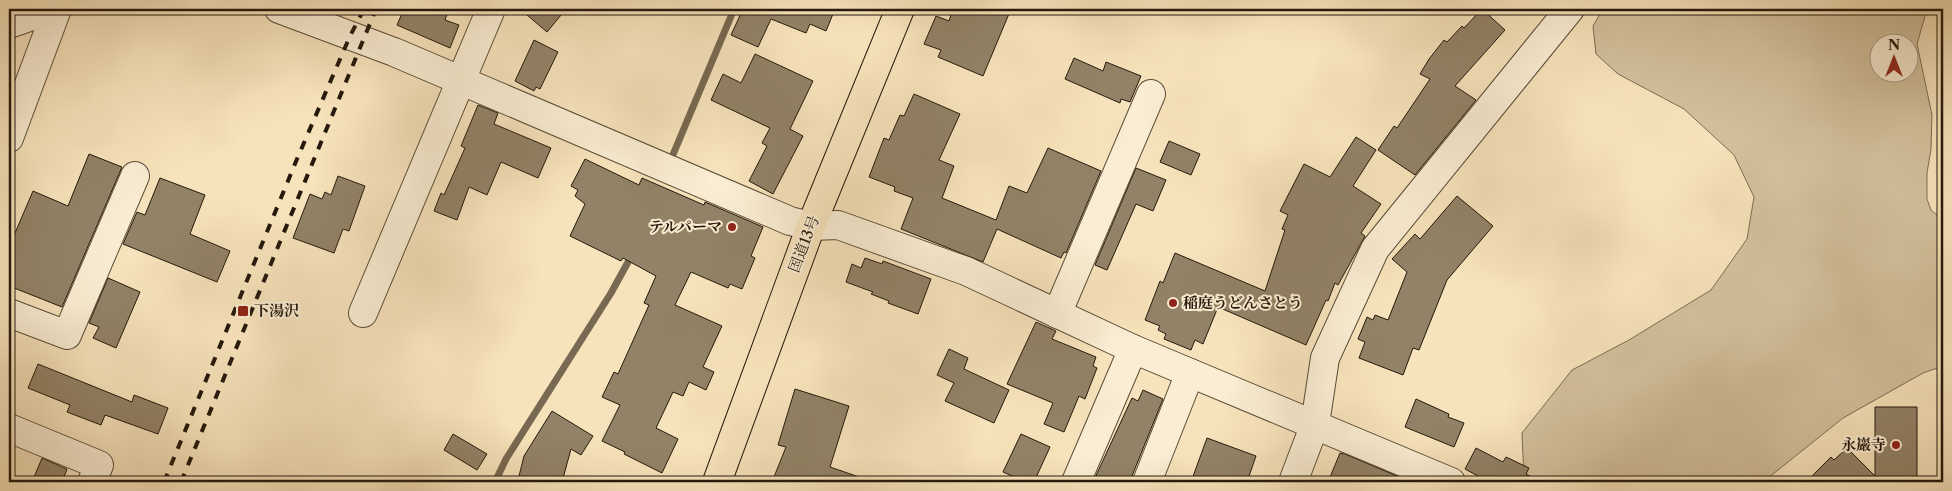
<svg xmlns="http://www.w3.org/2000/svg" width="1952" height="491" viewBox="0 0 1952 491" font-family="'Libre Caslon Text','Noto Serif JP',serif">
<rect width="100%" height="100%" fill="#f7e3bb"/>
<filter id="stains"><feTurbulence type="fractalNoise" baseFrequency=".004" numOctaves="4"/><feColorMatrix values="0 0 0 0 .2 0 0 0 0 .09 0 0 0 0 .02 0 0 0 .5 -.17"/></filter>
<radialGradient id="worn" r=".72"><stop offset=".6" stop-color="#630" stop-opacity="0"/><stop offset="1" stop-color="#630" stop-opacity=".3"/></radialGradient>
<path fill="#d3c19d" stroke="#7c6d54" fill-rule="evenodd" d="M 1603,9 L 1927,9 L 1917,44 L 1932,115 L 1931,149 L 1927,173 L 1927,199 L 1931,210 L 1943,220 L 1943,366 L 1923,373 L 1843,418 L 1763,482 L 1525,482 L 1524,479 L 1522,433 L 1572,370 L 1629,340 L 1711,290 L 1747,239 L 1754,197 L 1734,155 L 1684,109 L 1618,74 L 1596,54 L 1593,26 ZM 1880,42 L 1910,42 L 1910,72 L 1880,72 Z"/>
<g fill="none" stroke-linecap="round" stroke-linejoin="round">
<g stroke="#786952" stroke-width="7">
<path d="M 672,157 L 734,9"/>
<path d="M 495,482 L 506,459 L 611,293 L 633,253"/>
</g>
</g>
<g fill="#928267" stroke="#25190c">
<path d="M 404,9 L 435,9 L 447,14 L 445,20 L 459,25 L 450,48 L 397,25 Z"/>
<path d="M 520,9 L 566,9 L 547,32 Z"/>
<path d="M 743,9 L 835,9 L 826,31 L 810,24 L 806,33 L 771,19 L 758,47 L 731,35 Z"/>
<path d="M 953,9 L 1011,9 L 983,76 L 938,57 L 941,50 L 924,44 L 936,16 L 949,21 Z"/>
<path d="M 1482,9 L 1505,30 L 1455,86 L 1476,100 L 1415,175 L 1378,150 L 1394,126 L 1397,128 L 1430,79 L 1420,74 L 1429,59 L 1444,40 L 1447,42 L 1462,26 L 1464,28 Z"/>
<path d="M 534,40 L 558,52 L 540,89 L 536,87 L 534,91 L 515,81 Z"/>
<path d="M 755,54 L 813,81 L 790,129 L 803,136 L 773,194 L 749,181 L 767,146 L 762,143 L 770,128 L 711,100 L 723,74 L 741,83 Z"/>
<path d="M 1074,58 L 1103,71 L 1106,62 L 1141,76 L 1130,102 L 1121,99 L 1120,103 L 1065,79 Z"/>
<path d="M 914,94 L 960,114 L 939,160 L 954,166 L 942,198 L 996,220 L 1009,186 L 1027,193 L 1048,148 L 1101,171 L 1066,253 L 1064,252 L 1061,258 L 997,229 L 983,262 L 901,229 L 913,198 L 894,191 L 895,187 L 869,177 L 884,138 L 889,140 L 900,115 L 904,116 Z"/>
<path d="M 478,105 L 498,113 L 494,124 L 551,148 L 538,178 L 501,162 L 487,195 L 469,187 L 457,220 L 434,211 L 441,193 L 444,195 L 465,148 L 461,146 Z"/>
<path d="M 1356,137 L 1376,150 L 1353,186 L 1381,204 L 1361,233 L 1365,236 L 1338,285 L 1335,283 L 1328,301 L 1326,300 L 1306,345 L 1218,307 L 1203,344 L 1195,340 L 1191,350 L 1164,339 L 1166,334 L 1158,330 L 1160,326 L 1145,320 L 1160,281 L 1163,283 L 1175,253 L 1265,291 L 1285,230 L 1282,229 L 1288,215 L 1280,211 L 1304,164 L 1330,177 Z"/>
<path d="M 1169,141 L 1200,154 L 1191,175 L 1160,162 Z"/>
<path d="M 89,154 L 122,167 L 62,307 L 9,286 L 9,247 L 33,191 L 68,206 Z"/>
<path d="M 585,159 L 639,185 L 642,178 L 704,205 L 705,202 L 763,227 L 751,256 L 755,258 L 742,289 L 730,284 L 728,288 L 691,272 L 675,305 L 722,326 L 703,367 L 714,372 L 706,390 L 689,382 L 683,396 L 673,392 L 656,428 L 678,439 L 662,473 L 624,454 L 625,452 L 602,441 L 620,405 L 602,397 L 614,372 L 618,374 L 649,305 L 644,303 L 656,276 L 623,258 L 621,261 L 570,236 L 585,204 L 575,196 L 578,190 L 571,186 Z"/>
<path d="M 1136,168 L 1166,180 L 1153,211 L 1136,204 L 1107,270 L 1095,265 Z"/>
<path d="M 338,176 L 365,186 L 349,231 L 343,229 L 334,253 L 293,238 L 310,194 L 322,199 L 325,192 L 331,195 Z"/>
<path d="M 160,178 L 205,195 L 190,234 L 230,251 L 217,282 L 123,244 L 137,212 L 145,215 Z"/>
<path d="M 1457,196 L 1493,226 L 1447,280 L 1419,350 L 1413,348 L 1403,375 L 1359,358 L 1365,342 L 1358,339 L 1367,317 L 1373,320 L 1375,315 L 1388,320 L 1407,272 L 1392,259 L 1415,234 L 1420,239 Z"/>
<path d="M 865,258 L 882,264 L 883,261 L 931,279 L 918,314 L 888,303 L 889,301 L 871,294 L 873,292 L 846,282 L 852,264 L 861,268 Z"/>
<path d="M 108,278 L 140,292 L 116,348 L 93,338 L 99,327 L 89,323 Z"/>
<path d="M 1036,322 L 1056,331 L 1052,339 L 1096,357 L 1093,366 L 1097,368 L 1085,399 L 1079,396 L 1064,432 L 1044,424 L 1053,403 L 1007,384 Z"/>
<path d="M 949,349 L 968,358 L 964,369 L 1009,390 L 994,423 L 945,401 L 954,383 L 937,375 Z"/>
<path d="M 38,364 L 132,402 L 134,395 L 168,408 L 158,434 L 105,415 L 101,425 L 67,412 L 70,405 L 28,388 Z"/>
<path d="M 795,389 L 849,406 L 830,467 L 865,479 L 864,482 L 772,482 L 786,447 L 778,445 Z"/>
<path d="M 1143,390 L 1163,399 L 1132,476 L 1132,482 L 1093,482 L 1132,398 L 1138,401 Z"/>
<path d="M 1416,399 L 1449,414 L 1448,417 L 1464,423 L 1454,447 L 1405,427 Z"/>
<path d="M 1875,407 L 1917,407 L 1917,482 L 1806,482 L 1831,457 L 1834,460 L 1847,448 L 1875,476 Z"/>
<path d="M 552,411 L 593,436 L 581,455 L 571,449 L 562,482 L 528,482 L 518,480 L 524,456 Z"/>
<path d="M 453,434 L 487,454 L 477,470 L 444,450 Z"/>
<path d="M 1021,434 L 1050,447 L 1034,482 L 1026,482 L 1003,472 Z"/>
<path d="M 1207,438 L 1256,456 L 1247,482 L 1191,482 Z"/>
<path d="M 1476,448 L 1503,462 L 1506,457 L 1529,468 L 1526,474 L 1541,482 L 1489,482 L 1465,469 Z"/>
<path d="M 1340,453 L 1345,454 L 1411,482 L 1328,482 Z"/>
<path d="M 42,458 L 67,469 L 62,482 L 32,482 Z"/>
</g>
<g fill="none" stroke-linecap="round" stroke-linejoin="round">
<g stroke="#5a4c38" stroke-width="30">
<g id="street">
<path d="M 279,9 L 394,52 L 790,221 L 811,226 L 838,225 L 966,271 L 1133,349 L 1451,482"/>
<path d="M 9,24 L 52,9"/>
<path d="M 9,138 L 57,9"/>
<path d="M 9,313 L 67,335 L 135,176"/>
<path d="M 363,313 L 491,9"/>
<path d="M 1057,314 L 1151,94"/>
<path d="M 9,428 L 99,465 L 92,482"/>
<path d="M 1076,482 L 1133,349"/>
<path d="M 1147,482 L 1190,373"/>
<path d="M 1293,482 L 1315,424 L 1325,358 L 1375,249 L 1570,9"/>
</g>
</g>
<g stroke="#25190c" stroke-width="30">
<path id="highway" d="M 717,482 L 811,226 L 900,9"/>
</g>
<use href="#street" stroke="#faedd3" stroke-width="28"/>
<use href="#highway" stroke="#f7e3bb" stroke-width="28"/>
<g stroke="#25190c" stroke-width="4" stroke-dasharray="9 9" stroke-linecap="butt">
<path d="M 164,482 L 297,159 L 350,36 L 364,9"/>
<path d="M 181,482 L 376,9"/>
</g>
</g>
<g fill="#8f2418" stroke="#faedd3" stroke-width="2">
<circle cx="732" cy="227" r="5"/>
<circle cx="1173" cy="303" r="5"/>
<rect x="237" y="305" width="12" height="12" rx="2.5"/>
<circle cx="1896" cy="445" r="5"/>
</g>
<g text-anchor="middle" stroke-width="4" stroke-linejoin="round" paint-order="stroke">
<g font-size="15" font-weight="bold" fill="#25190c" stroke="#faedd3" text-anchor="end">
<text x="722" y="232">テルパーマ</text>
<text x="1183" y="308" text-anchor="start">稲庭うどんさとう</text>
<text x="254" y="316" text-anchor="start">下湯沢</text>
<text x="1886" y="450">永巖寺</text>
</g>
<g font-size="15" fill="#25190c" stroke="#faedd3">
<text transform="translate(804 244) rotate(-69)" y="5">国道13号</text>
</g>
</g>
<rect width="1952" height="491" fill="none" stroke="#f7e3bb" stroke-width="30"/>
<rect x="10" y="10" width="1932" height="471" fill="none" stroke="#25190c" stroke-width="2.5"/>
<rect x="15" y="15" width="1922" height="461" fill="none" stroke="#25190c"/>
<g transform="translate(1894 58)"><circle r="24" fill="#faedd3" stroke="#a59883"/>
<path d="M0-4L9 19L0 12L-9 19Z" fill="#8f2418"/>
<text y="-8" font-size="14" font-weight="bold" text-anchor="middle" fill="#25190c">N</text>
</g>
<rect width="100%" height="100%" filter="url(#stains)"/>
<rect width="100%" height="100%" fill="url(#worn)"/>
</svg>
